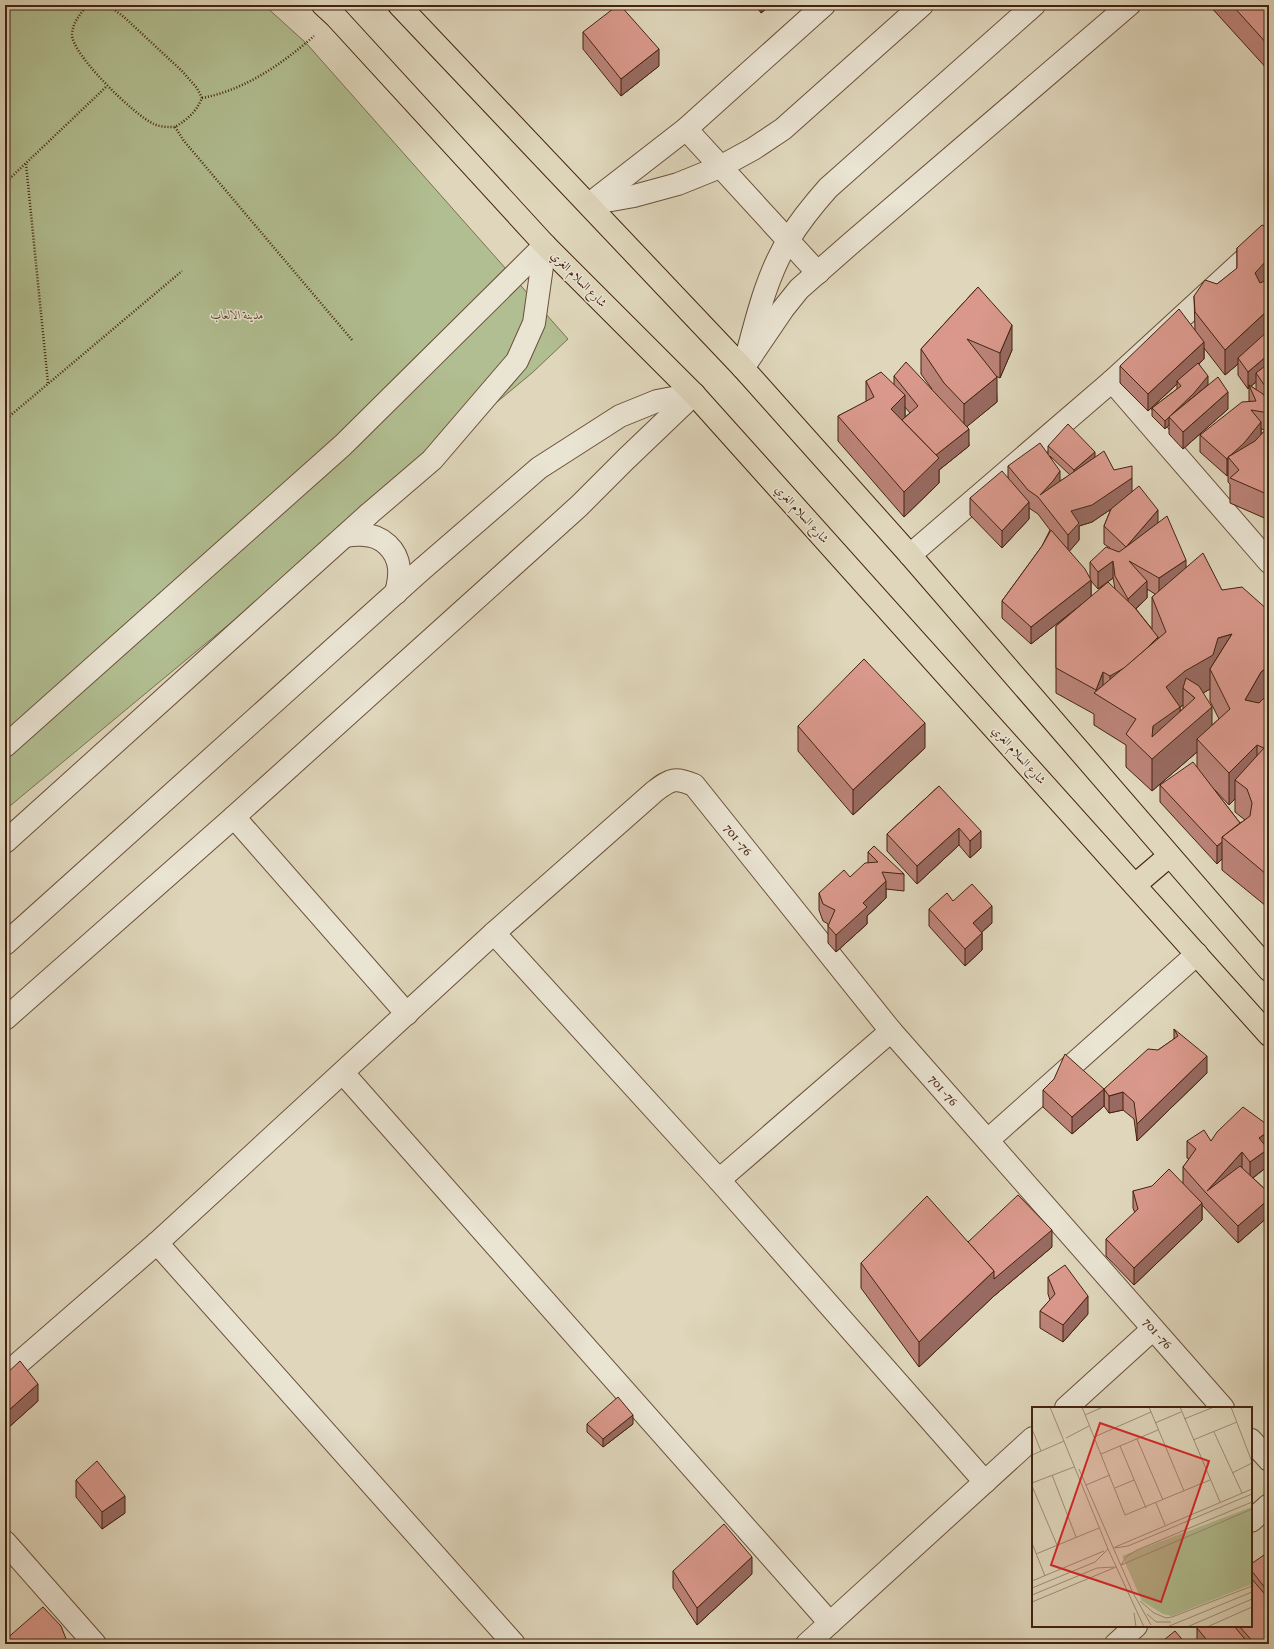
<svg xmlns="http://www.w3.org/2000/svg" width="1274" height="1649" viewBox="0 0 1274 1649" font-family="Vollkorn,Amiri,serif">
<rect width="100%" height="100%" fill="#dfd6bb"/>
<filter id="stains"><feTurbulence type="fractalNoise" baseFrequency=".005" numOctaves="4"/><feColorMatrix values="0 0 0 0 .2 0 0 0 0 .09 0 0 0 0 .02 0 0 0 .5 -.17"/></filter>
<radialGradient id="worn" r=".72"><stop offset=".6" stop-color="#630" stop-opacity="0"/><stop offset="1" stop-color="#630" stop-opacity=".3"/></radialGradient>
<path fill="#b1be91" stroke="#7a7050" d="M 5,5 L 264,5 L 306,43 L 568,339 L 532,373 L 5,810 Z"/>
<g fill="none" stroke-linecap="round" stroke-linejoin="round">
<g stroke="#6b503b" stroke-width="24">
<g id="minor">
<path d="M 686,129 L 818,273"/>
<path d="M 592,202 L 686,129 L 824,5"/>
<path d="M 589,204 L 634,196 L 678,184 L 720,167 L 753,149 L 783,129 L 922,5"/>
<path d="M 748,351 C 758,313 768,273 789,239 C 800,221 813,205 828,188 L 1034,5"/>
<path d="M 743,368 L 783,309 L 799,289 L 849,245 L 1129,5"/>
<path d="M 1112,381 L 1269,562"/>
<path d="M 345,536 C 351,535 357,534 363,535 C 382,535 397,550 399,568 C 400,576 398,585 396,593"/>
<path d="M 910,555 L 1112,381 L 1269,237"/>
<path d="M 5,746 L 343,445 L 545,245"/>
<path d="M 234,817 L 407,1014"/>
<path d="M 5,842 L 370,513 L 432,460 L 517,361 L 534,323 L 545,245"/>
<path d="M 494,933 L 719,1180 L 985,1482"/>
<path d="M 5,944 L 420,571 L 539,468 L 620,416 L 657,401 L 694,394"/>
<path d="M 5,1019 L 234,817 L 579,506 L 626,459 L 694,394"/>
<path d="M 343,1073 L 830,1623"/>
<path d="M 988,1140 L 1197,954"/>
<path d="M 719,1180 L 891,1031"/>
<path d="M 157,1243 L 514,1644"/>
<path id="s1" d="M 5,1375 L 157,1243 L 494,933 L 655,791 C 671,779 675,777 694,785 L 891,1031 L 1223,1408"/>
<path d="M 1066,1408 L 1153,1329"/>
<path d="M 1251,1440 L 1269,1460"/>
<path d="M 1251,1521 L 1269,1505"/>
<path d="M 5,1542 L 95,1644"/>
<path d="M 807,1644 L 1033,1438"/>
<path d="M 1116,1644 L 1136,1626"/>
</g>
</g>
<g stroke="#442310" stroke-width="24">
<g id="major">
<path d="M 323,5 L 336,17 L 545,245 L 694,394 L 1269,1035"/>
<path d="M 399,5 L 743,368 L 910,555 L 1269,970"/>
<path d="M 1135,885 L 1169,856"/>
</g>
</g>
<g stroke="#442310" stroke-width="2.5" stroke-dasharray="1 2" stroke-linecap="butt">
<path d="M 87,5 L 108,5 L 124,17 L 182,71 L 197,88 L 202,98 C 196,112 188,119 175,127 C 168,127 160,127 154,124 C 135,116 71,54 72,34 C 73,22 80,15 87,5 Z"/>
<path d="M 202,98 C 245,90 282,64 314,36"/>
<path d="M 175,127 L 184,141 L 352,340"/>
<path d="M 26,164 L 48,383"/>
<path d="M 5,183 L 107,86"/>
<path d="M 5,420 L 182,271"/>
</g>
<use href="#minor" stroke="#eae4d3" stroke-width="22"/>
<use href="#major" stroke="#dfd6bb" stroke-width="22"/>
</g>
<g fill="#bb8378" stroke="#442310" fill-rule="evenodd">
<path d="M 755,5 L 771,5 L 761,13 Z"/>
<path d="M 1209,5 L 1269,5 L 1269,71 Z"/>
<path d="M 583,32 L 659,66 L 621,96 L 583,49 Z"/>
<path d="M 1237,248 L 1268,272 L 1268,280 L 1269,279 L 1269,520 L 1230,503 L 1230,484 L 1228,482 L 1228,475 L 1227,476 L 1200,452 L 1200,435 L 1249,402 L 1249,388 L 1248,389 L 1238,375 L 1238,364 L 1225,375 L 1204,348 L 1204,359 L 1199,364 L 1208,385 L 1228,409 L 1183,449 L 1169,434 L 1169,425 L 1165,429 L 1152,416 L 1152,408 L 1177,389 L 1177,384 L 1148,411 L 1120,383 L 1120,366 L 1195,330 L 1194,296 L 1217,284 L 1237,269 ZM 1256,382 L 1256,390 L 1251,386 ZM 1261,429 L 1266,430 L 1261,434 Z"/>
<path d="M 978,287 L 1012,350 L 1000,378 L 996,376 L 997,402 L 967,426 L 969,446 L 939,470 L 939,483 L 904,517 L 838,441 L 838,416 L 866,402 L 866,381 L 894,385 L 894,376 L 932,389 L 921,374 L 921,349 ZM 905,407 L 910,413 L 905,417 Z"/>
<path d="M 1048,446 L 1095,457 L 1114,470 L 1132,492 L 1158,523 L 1186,567 L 1222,590 L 1269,611 L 1266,906 L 1222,870 L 1222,859 L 1217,864 L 1160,802 L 1160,785 L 1197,768 L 1197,752 L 1152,791 L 1126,767 L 1126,745 L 1094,725 L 1094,714 L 1056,693 L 1056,626 L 1074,610 L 1031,644 L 1002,618 L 1002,601 L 1042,546 L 1050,530 L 1038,514 L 1029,508 L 1029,519 L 1002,548 L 970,515 L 970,498 L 1008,478 L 1008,466 L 1048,454 ZM 1050,456 L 1070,475 L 1060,481 ZM 1111,509 L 1104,526 L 1104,544 L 1110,548 L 1090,562 L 1090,578 L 1069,551 L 1079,540 L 1079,526 L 1092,522 ZM 1113,578 L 1115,589 L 1091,596 L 1091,581 L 1098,589 ZM 1147,589 L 1155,594 L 1152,597 L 1152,629 L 1136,609 L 1147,598 ZM 1210,689 L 1210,701 L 1219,719 L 1212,725 L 1203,693 ZM 1183,705 L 1183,709 L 1180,711 L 1180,707 ZM 1213,788 L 1229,805 L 1235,799 L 1235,812 L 1245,820 L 1240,823 Z"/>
<path d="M 798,726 L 925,748 L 853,815 L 798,751 Z"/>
<path d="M 939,786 L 981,848 L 970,858 L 959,845 L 917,884 L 887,851 L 887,834 Z"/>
<path d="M 868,852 L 904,874 L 904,891 L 886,889 L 886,898 L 867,916 L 867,924 L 836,952 L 828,943 L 828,924 L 823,921 L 819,910 L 819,893 L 850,877 L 868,863 Z"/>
<path d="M 953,901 L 992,923 L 982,932 L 982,950 L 965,966 L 929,926 L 929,909 Z"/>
<path d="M 1174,1029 L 1207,1073 L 1137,1141 L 1134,1119 L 1123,1110 L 1109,1113 L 1104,1106 L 1104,1089 L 1158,1050 L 1174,1039 Z"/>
<path d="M 1043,1090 L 1104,1106 L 1072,1134 L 1043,1107 Z"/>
<path d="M 1269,1126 L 1269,1148 L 1268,1149 L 1268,1166 L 1253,1178 L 1269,1193 L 1269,1216 L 1238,1243 L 1202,1205 L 1202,1220 L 1134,1285 L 1106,1256 L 1106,1239 L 1135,1213 L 1133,1208 L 1133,1191 L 1183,1184 L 1183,1167 L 1189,1159 L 1187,1158 L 1187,1141 L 1211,1141 Z"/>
<path d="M 968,1242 L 1052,1247 L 994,1296 L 919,1367 L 861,1288 L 861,1263 Z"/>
<path d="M 1048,1277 L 1088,1314 L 1063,1342 L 1040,1328 L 1040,1311 L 1050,1300 L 1048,1294 Z"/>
<path d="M 5,1375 L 38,1401 L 8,1428 L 5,1425 Z"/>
<path d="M 587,1424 L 633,1424 L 603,1447 L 587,1432 Z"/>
<path d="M 76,1480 L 125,1513 L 102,1529 L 76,1497 Z"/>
<path d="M 1269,1561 L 1269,1644 L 1197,1644 L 1197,1628 L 1200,1626 L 1251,1626 L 1251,1564 Z"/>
<path d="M 673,1571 L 752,1574 L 697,1625 L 673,1588 Z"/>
</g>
<g fill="#986a61" stroke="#442310">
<path d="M 761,5 L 771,5 L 761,13 Z"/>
<path d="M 659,49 L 659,66 L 621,96 L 621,79 Z"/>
<path d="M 1268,247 L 1269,247 L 1269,272 L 1268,272 L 1268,284 L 1255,298 L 1255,273 Z"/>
<path d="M 1269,309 L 1269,334 L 1238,358 L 1238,364 L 1225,375 L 1225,350 Z"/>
<path d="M 1012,325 L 1012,350 L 1000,378 L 1000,353 Z"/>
<path d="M 1204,342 L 1204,359 L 1178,383 L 1177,381 L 1177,384 L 1148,411 L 1148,394 Z"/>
<path d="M 1269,354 L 1269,371 L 1256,373 L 1256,382 L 1250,387 L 1249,385 L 1249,388 L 1248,389 L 1248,372 Z"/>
<path d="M 1208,376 L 1208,385 L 1169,417 L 1169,425 L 1165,429 L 1165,421 Z"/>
<path d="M 997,377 L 997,402 L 964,429 L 964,404 Z"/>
<path d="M 1228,392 L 1228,409 L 1183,449 L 1183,432 Z"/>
<path d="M 905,395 L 905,420 L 901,423 L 891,409 Z"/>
<path d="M 1261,422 L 1261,439 L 1229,457 Z"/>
<path d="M 969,429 L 969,446 L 939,470 L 939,483 L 904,517 L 904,492 L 933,457 Z"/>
<path d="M 1095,452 L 1095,461 L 1074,478 L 1074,470 Z"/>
<path d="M 1228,458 L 1228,475 L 1227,476 L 1227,459 Z"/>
<path d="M 1060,471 L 1060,488 L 1040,495 Z"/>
<path d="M 1132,478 L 1132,495 L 1092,522 L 1079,526 L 1079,540 L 1068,553 L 1068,535 L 1071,511 Z"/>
<path d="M 1029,502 L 1029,519 L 1002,548 L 1002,531 Z"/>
<path d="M 1158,510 L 1158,527 L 1126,547 Z"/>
<path d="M 1186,560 L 1186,577 L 1159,595 L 1159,578 Z"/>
<path d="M 1113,561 L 1113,578 L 1098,589 L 1098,572 Z"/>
<path d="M 1091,580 L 1091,597 L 1031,644 L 1031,627 Z"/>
<path d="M 1147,581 L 1147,598 L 1128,616 L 1128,599 Z"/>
<path d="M 1232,634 L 1210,669 L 1210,689 L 1195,698 L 1183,688 L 1183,705 L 1180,707 L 1180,734 L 1212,707 L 1212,739 L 1197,739 L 1197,752 L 1152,791 L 1152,737 L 1153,726 L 1166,687 L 1218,638 Z"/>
<path d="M 1158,637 L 1158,662 L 1110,701 L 1110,676 Z"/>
<path d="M 1269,665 L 1269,698 L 1261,704 L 1245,700 L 1261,672 Z"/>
<path d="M 1103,672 L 1103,697 L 1096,694 L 1096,690 Z"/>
<path d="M 925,723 L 925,748 L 853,815 L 853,790 Z"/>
<path d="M 1257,745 L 1257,777 L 1235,780 L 1235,799 L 1229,805 L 1229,773 Z"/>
<path d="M 959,828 L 959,845 L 917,884 L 917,866 Z"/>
<path d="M 981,831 L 981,848 L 970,858 L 970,841 Z"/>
<path d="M 1222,842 L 1222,859 L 1217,864 L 1217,846 Z"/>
<path d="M 1269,871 L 1269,904 L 1266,906 L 1266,874 Z"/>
<path d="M 886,881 L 886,898 L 867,916 L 867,924 L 836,952 L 836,935 L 863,903 Z"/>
<path d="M 992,906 L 992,923 L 973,940 L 973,923 Z"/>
<path d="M 982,933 L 982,950 L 965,966 L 965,949 Z"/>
<path d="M 1207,1056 L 1207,1073 L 1137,1141 L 1137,1124 Z"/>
<path d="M 1104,1089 L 1104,1106 L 1072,1134 L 1072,1117 Z"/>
<path d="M 1123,1092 L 1123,1110 L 1109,1113 L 1109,1096 Z"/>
<path d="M 1269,1131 L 1269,1148 L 1259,1155 L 1259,1138 Z"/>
<path d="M 1268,1149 L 1268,1166 L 1250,1180 L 1250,1162 Z"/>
<path d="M 1242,1152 L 1242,1169 L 1207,1191 Z"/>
<path d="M 1269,1199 L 1269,1216 L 1238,1243 L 1238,1226 Z"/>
<path d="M 1202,1203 L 1202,1220 L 1134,1285 L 1134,1268 Z"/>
<path d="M 1052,1230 L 1052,1247 L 994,1296 L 919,1367 L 919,1342 L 994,1271 Z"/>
<path d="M 1088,1296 L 1088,1314 L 1063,1342 L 1063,1325 Z"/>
<path d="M 38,1384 L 38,1401 L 8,1428 L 8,1411 Z"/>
<path d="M 633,1415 L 633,1424 L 603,1447 L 603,1439 Z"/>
<path d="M 125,1496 L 125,1513 L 102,1529 L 102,1512 Z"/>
<path d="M 752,1557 L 752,1574 L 697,1625 L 697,1608 Z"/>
</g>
<g fill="#d9988b" stroke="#442310">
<path d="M 618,5 L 620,5 L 659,49 L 621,79 L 583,32 Z"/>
<path d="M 1232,5 L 1269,5 L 1269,46 Z"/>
<path d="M 1262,225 L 1269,228 L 1268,259 L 1255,273 L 1260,283 L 1269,279 L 1269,309 L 1225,350 L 1195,312 L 1194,296 L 1205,280 L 1217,284 L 1237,268 L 1237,248 Z"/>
<path d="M 978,287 L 1012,325 L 1000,353 L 967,339 L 997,377 L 964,404 L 944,383 L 921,349 Z"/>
<path d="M 1179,309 L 1204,342 L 1148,394 L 1120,366 Z"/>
<path d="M 1269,330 L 1269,354 L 1248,372 L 1238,358 Z"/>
<path d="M 906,362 L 969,429 L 936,455 L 902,420 L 918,406 L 894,376 Z"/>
<path d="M 1198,363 L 1208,376 L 1194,393 L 1165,421 L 1152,408 L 1181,386 L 1177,381 Z"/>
<path d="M 1269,363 L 1269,392 L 1256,373 Z"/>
<path d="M 881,372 L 905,395 L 891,409 L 939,458 L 904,492 L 838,416 L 874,397 L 866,381 Z"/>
<path d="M 1218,377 L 1228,392 L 1183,432 L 1169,417 Z"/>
<path d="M 1249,385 L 1263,394 L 1269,403 L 1269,413 L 1251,410 L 1261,422 L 1244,443 L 1232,454 L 1228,457 L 1228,458 L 1227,459 L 1200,435 L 1242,402 L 1256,401 Z"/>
<path d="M 1068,424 L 1095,452 L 1074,470 L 1048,446 Z"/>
<path d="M 1269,426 L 1269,495 L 1230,478 L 1239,470 L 1228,457 L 1255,441 Z"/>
<path d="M 1040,443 L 1060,471 L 1053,481 L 1040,495 L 1104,451 L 1114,470 L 1132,466 L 1132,478 L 1092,505 L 1071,511 L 1079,523 L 1068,535 L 1038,497 L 1028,490 L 1008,466 Z"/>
<path d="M 1002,471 L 1029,502 L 1002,531 L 970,498 Z"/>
<path d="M 1139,486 L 1158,510 L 1126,547 L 1167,516 L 1186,560 L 1159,578 L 1129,561 L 1147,581 L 1128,599 L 1115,576 L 1113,561 L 1098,572 L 1090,562 L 1106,547 L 1119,552 L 1126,547 L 1104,526 L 1111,509 Z"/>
<path d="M 1051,530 L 1085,569 L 1091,580 L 1031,627 L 1002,601 L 1042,546 Z"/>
<path d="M 1203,553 L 1222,590 L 1242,587 L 1269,611 L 1269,665 L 1261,672 L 1245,700 L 1259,703 L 1269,693 L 1269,871 L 1266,874 L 1222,837 L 1250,816 L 1252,803 L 1247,789 L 1235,780 L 1264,748 L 1257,745 L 1229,773 L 1197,739 L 1230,709 L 1210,669 L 1232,634 L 1218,638 L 1213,655 L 1185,671 L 1166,687 L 1180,707 L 1153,726 L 1152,737 L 1195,698 L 1183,688 L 1186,678 L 1199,686 L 1212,707 L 1152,759 L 1126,734 L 1136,719 L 1094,693 L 1166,632 L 1152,597 Z"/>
<path d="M 1108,582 L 1135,608 L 1158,637 L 1147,648 L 1124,668 L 1110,676 L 1103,672 L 1096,690 L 1056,668 L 1056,626 Z"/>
<path d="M 864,659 L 925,723 L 853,790 L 798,726 Z"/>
<path d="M 1193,762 L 1240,823 L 1222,837 L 1222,842 L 1217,846 L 1160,785 Z"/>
<path d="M 939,786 L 981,831 L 970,841 L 959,828 L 917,866 L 887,834 Z"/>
<path d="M 874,846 L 904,874 L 882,872 L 886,881 L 863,903 L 867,907 L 836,935 L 828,926 L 835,910 L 823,904 L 819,893 L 844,870 L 850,877 L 865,863 L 878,862 L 868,852 Z"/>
<path d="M 972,884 L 992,906 L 973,923 L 982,933 L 965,949 L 929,909 L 947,893 L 953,901 Z"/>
<path d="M 1174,1029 L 1207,1056 L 1137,1124 L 1134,1102 L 1123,1092 L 1109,1096 L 1104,1089 L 1148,1049 L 1158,1050 L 1178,1036 Z"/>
<path d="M 1065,1054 L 1104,1089 L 1072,1117 L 1043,1090 L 1054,1079 Z"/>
<path d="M 1243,1107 L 1269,1126 L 1269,1131 L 1259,1138 L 1268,1149 L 1250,1162 L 1242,1152 L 1207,1191 L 1240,1166 L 1269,1193 L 1269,1199 L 1238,1226 L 1206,1193 L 1183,1167 L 1196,1149 L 1187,1141 L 1204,1130 L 1211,1141 L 1217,1132 Z"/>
<path d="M 1169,1169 L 1202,1203 L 1134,1268 L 1106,1239 L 1138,1209 L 1133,1191 L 1152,1186 Z"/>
<path d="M 1018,1195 L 1052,1230 L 994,1279 L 994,1271 L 968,1242 Z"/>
<path d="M 927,1196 L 994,1271 L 919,1342 L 861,1263 Z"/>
<path d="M 1065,1265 L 1088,1296 L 1063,1325 L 1040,1311 L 1055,1294 L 1048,1277 Z"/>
<path d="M 20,1361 L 38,1384 L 8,1411 L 5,1408 L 5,1375 Z"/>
<path d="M 618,1397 L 633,1415 L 603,1439 L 587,1424 Z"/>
<path d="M 97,1461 L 125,1496 L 102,1512 L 76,1480 Z"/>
<path d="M 724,1524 L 752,1557 L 697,1608 L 673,1571 Z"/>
<path d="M 1264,1555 L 1269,1561 L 1269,1593 L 1251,1570 L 1251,1564 Z"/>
<path d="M 1251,1578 L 1269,1599 L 1269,1644 L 1255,1644 L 1239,1626 L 1251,1626 Z"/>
<path d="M 43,1607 L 61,1626 L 68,1644 L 5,1644 L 5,1640 Z"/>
<path d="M 1200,1626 L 1234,1626 L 1249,1644 L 1200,1644 L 1206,1639 L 1197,1628 Z"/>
<path d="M 1175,1631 L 1186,1644 L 1159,1644 Z"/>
</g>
<g text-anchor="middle" stroke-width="3" stroke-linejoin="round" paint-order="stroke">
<g font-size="12" fill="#442310" stroke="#eae4d3">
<text transform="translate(579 279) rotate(45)" y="4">شارع السلام الغري</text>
<text transform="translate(802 514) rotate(48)" y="4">شارع السلام الغري</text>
<text transform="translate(1019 755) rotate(48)" y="4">شارع السلام الغري</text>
<text dy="4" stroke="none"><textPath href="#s1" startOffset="987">701 -76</textPath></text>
<text dy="4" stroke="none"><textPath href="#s1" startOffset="1311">701 -76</textPath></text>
<text dy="4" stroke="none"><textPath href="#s1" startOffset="1635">701 -76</textPath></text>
</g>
<g font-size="12" font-style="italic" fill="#5f4a30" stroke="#eae4d3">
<text x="237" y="319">مدينة الالعاب</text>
</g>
</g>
<g transform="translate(1032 1407)">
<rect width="220" height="220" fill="#dfd6bb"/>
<path d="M 220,100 L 220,177 L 140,209 L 131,207 L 110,194 L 90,149 Z" fill="#b1be91"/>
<path fill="none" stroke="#a18e77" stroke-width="1" d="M 18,0 L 76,142 L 112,220M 50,0 L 93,108 L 178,73M 117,0 L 152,84M 148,0 L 188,95M 199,0 L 220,55M 53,8 L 71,0M 152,12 L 182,0M 123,16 L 149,5M 0,22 L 9,44M 182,25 L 210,86M 62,30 L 119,5M 34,31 L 57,19M 105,32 L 131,93M 161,33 L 205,15M 88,39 L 114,101M 69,47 L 126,23M 0,48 L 32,34M 47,62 L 100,184 L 119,218M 200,66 L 220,56M 20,68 L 44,130M 0,76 L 42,60M 54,78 L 78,68M 0,79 L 25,138M 83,81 L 102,73M 124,96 L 133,118M 0,136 L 13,169M 81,141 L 220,82M 83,141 L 96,139 L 220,87M 4,147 L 67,121M 89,158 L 95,149 L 105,143 L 220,95M 89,158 L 220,102M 0,174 L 72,144M 0,181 L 63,155 L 76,142M 0,188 L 65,161 L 82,160M 108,194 L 122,206 L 134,211 L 140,210 L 220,179M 0,195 L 84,160M 102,206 L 104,220M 115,207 L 124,215 L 139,215M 135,220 L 220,185M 155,220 L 220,192M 175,220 L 220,200"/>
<path fill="#d62828" fill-opacity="0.15" stroke="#d62828" stroke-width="2" d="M 68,16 L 177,54 L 129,195 L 19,158 Z"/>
<rect width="220" height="220" fill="none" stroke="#442310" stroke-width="2"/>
</g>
<rect width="1274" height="1649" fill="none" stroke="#dfd6bb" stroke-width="20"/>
<rect x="6" y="6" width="1262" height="1637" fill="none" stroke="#442310" stroke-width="2"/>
<rect x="10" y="10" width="1254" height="1629" fill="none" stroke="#442310"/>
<rect width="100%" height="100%" filter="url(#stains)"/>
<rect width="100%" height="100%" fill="url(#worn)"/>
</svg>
